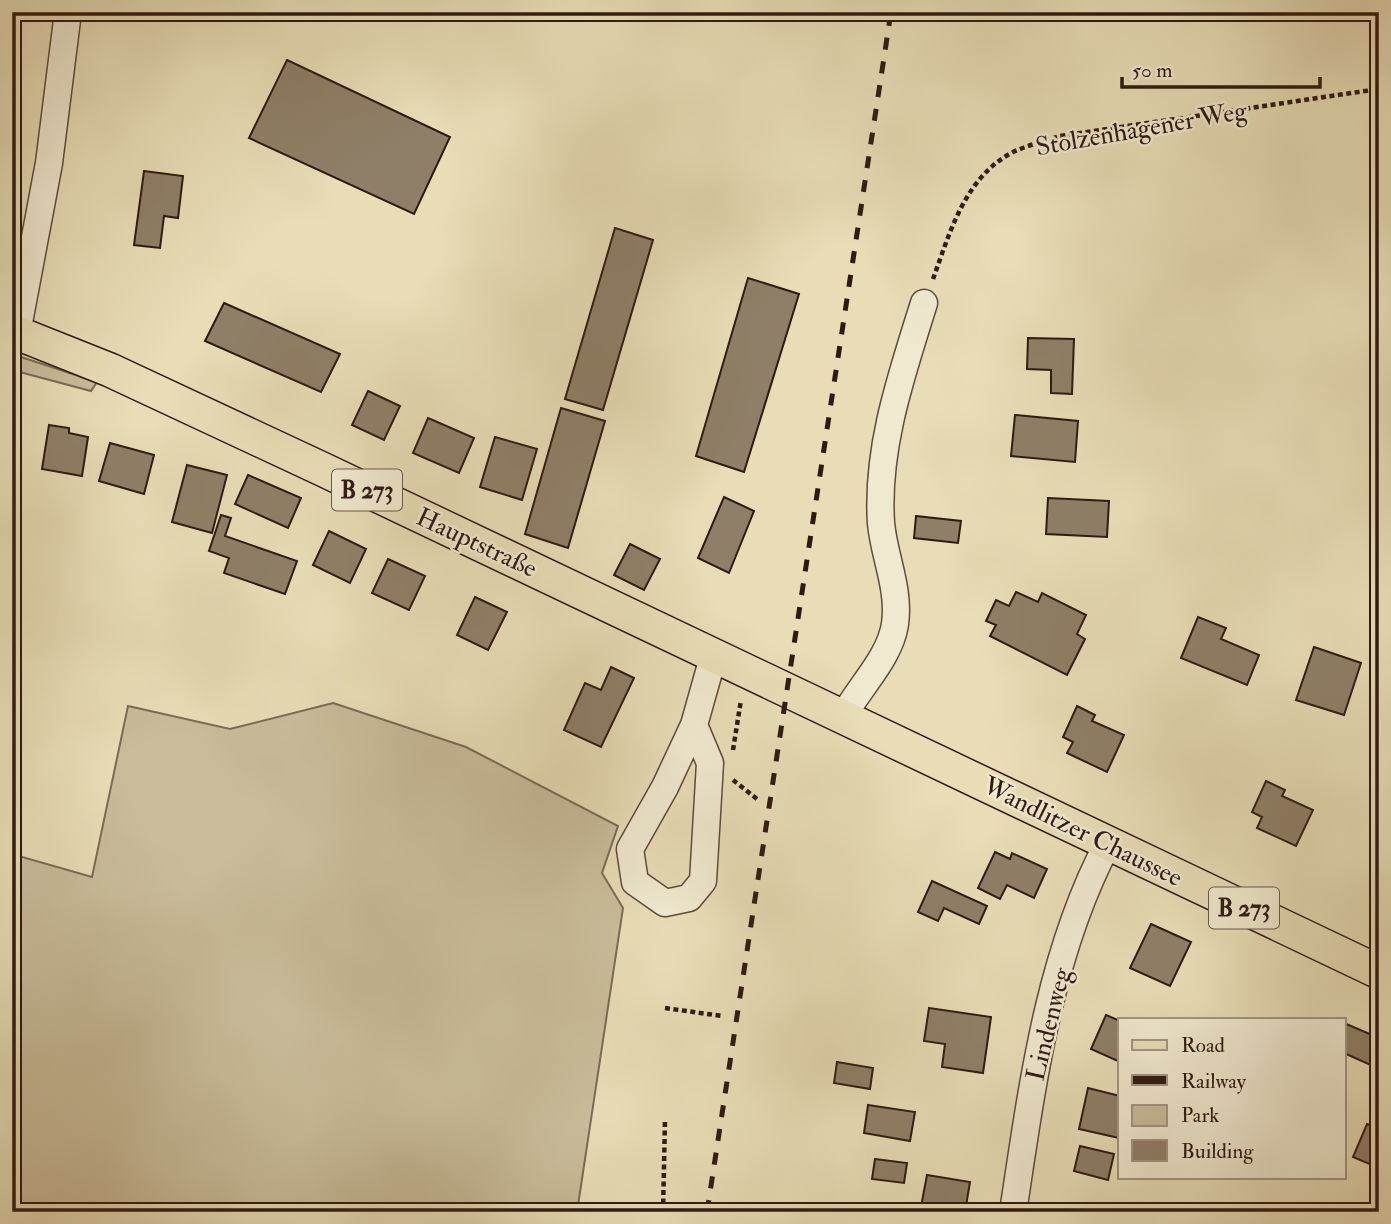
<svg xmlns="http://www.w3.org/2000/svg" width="1391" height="1224" viewBox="0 0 1391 1224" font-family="'IM FELL Double Pica',serif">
<rect width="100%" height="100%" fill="#e8ddb7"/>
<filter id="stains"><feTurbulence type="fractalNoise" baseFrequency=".00286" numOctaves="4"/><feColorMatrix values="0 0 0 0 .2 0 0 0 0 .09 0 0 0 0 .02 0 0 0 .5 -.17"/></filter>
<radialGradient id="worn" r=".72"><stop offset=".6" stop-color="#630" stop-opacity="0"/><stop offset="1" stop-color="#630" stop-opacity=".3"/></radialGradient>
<g fill="#c9bc9b" stroke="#7c6b57" stroke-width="2">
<path d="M 12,354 L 97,382 L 91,391 L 12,370 Z"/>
<path d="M 333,703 L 466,747 L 618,826 L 602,873 L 623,908 L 577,1212 L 12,1212 L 12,854 L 92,877 L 128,706 L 230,729 Z"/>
</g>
<g fill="#8f7f68" stroke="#2f1a13" stroke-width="2">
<path d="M 287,60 L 450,137 L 414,214 L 249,138 Z"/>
<path d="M 144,171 L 183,176 L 178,218 L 164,216 L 160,248 L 134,245 Z"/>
<path d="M 615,228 L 653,240 L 603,410 L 565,399 Z"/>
<path d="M 748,278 L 799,294 L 744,472 L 696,456 Z"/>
<path d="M 224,303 L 340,354 L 321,392 L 205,341 Z"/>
<path d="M 1028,338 L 1074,339 L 1072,394 L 1051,393 L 1051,370 L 1027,369 Z"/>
<path d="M 368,391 L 400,406 L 384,440 L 352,425 Z"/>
<path d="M 561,408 L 605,421 L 568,548 L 525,534 Z"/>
<path d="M 1015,415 L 1078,421 L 1075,462 L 1011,456 Z"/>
<path d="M 12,416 L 18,416 L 13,455 L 12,455 Z"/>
<path d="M 428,418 L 474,438 L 459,473 L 413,453 Z"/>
<path d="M 49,425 L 69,428 L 69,433 L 88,437 L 82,476 L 42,469 Z"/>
<path d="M 495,437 L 537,449 L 522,500 L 480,487 Z"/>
<path d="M 110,443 L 154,455 L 144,494 L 99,481 Z"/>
<path d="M 187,465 L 227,475 L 212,533 L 172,522 Z"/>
<path d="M 248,475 L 301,498 L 288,528 L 235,504 Z"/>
<path d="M 724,497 L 754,511 L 729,573 L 698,558 Z"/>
<path d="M 1048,498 L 1109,501 L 1107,537 L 1046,534 Z"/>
<path d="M 221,515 L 231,518 L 225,536 L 297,561 L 285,594 L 224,573 L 229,558 L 209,551 Z"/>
<path d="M 916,516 L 961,521 L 958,543 L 914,538 Z"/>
<path d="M 329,531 L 366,549 L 350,583 L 313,565 Z"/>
<path d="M 630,544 L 660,559 L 644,590 L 614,575 Z"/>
<path d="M 388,559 L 425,576 L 409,610 L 372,593 Z"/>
<path d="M 1016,592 L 1038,602 L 1042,593 L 1086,615 L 1077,634 L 1085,639 L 1067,675 L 990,636 L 996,625 L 986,621 L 996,600 L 1009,606 Z"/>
<path d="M 475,597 L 507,612 L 488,650 L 457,635 Z"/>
<path d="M 1198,617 L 1226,628 L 1221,639 L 1259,655 L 1247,685 L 1181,658 Z"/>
<path d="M 1314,647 L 1361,663 L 1344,715 L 1296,700 Z"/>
<path d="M 611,667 L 634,678 L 601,747 L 564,730 L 585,683 L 601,690 Z"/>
<path d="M 1077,706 L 1095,715 L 1092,721 L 1124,735 L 1107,772 L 1067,753 L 1073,742 L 1063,737 Z"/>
<path d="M 1266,781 L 1285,790 L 1282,796 L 1313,810 L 1296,846 L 1257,828 L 1262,817 L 1252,812 Z"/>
<path d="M 995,852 L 1010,859 L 1012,853 L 1047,869 L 1034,898 L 1007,885 L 1000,899 L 978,888 Z"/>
<path d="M 932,881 L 987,906 L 979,924 L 944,908 L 938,921 L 918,912 Z"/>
<path d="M 1151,924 L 1191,942 L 1170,986 L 1130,968 Z"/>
<path d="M 929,1008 L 991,1017 L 983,1073 L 942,1067 L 945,1044 L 924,1041 Z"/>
<path d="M 1106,1015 L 1120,1021 L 1120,1062 L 1091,1049 Z"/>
<path d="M 1344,1023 L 1379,1038 L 1379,1058 L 1375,1067 L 1344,1053 Z"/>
<path d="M 837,1062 L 873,1068 L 870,1089 L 834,1083 Z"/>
<path d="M 1088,1088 L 1120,1096 L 1119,1138 L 1079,1129 Z"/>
<path d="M 868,1105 L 915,1112 L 910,1141 L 864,1133 Z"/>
<path d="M 1367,1124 L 1377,1128 L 1379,1124 L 1379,1168 L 1353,1157 Z"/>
<path d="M 1080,1146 L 1114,1154 L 1108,1180 L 1074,1171 Z"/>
<path d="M 875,1159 L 907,1163 L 904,1183 L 872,1179 Z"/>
<path d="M 927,1175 L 970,1182 L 965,1212 L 920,1212 Z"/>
</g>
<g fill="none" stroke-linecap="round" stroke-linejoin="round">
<g stroke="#5d4b3c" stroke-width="29">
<g id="minor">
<path d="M 17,333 L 49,163 L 68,12"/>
<path d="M 843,717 C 859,687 890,658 895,624 C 900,588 884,557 881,523 C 876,447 902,374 924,303"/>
<path d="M 694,725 L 710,763 L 703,881 L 689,898 L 665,903 L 635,882 L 630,849 L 665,787 L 694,725 L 714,654"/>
<path d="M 1013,1212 C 1032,1088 1048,956 1108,843"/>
</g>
</g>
<g stroke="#2f1a13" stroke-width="36">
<path id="major" d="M 12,331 L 110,370 L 322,469 L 1379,972"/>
</g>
<g stroke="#2f1a13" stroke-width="4.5" stroke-dasharray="5 3.5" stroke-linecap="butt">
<path d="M 933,279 C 950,232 965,177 1013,152 C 1028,145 1045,141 1060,136 L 1379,89"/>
<path d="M 733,750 L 741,700"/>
<path d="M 733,780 L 757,799"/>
<path d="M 665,1008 L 722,1016"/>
<path d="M 663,1212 L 665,1120"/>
</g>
<use href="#minor" stroke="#f0e9d0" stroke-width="26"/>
<use href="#major" stroke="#e8ddb7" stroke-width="33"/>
<path stroke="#2f1a13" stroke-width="5" stroke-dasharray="12 12" stroke-linecap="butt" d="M 707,1212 L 891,12"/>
</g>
<g text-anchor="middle" stroke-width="5" stroke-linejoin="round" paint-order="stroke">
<g fill="#f0e9d0" stroke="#69584c" stroke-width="2">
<rect x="332" y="469.5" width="70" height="41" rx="5"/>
<rect x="1209" y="887.5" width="70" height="41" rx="5"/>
</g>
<g font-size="24" font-weight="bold" fill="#2f1a13">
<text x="367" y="498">B 273</text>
<text x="1244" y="916">B 273</text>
</g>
<g font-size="26" fill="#2f1a13" stroke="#f0e9d0">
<text transform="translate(1141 128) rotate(-10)" y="9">Stolzenhagener Weg</text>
<text transform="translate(477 542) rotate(25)" y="9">Hauptstraße</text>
<text transform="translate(1083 831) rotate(26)" y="9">Wandlitzer Chaussee</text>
<text transform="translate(1048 1024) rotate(-76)" y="9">Lindenweg</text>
</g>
</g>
<rect width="1391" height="1224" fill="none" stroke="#e8ddb7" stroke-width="42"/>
<rect x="14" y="14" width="1363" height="1196" fill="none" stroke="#2f1a13" stroke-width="3.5"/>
<rect x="21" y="21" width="1349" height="1182" fill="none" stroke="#2f1a13" stroke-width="2"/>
<rect x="1118" y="1018" width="228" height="161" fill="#f0e9d0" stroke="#a39684" stroke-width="2"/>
<rect x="1132" y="1040" width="35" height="10" fill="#e8ddb7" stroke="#a39684" stroke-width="2"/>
<text x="1181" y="1052" font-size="21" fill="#2f1a13">Road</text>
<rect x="1132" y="1075" width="35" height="10" fill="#2f1a13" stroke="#a39684" stroke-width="2"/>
<text x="1181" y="1088" font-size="21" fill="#2f1a13">Railway</text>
<rect x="1132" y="1105" width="35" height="21" fill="#c9bc9b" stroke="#a39684" stroke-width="2"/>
<text x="1181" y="1122" font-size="21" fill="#2f1a13">Park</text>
<rect x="1132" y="1140" width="35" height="21" fill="#8f7f68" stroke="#a39684" stroke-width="2"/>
<text x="1181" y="1158" font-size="21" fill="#2f1a13">Building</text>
<path d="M1122 77v10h198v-10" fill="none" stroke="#2f1a13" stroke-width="3.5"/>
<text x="1132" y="77" font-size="21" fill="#2f1a13" stroke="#f0e9d0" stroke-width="5" paint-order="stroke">50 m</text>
<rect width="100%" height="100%" filter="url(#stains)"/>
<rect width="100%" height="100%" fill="url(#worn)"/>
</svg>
